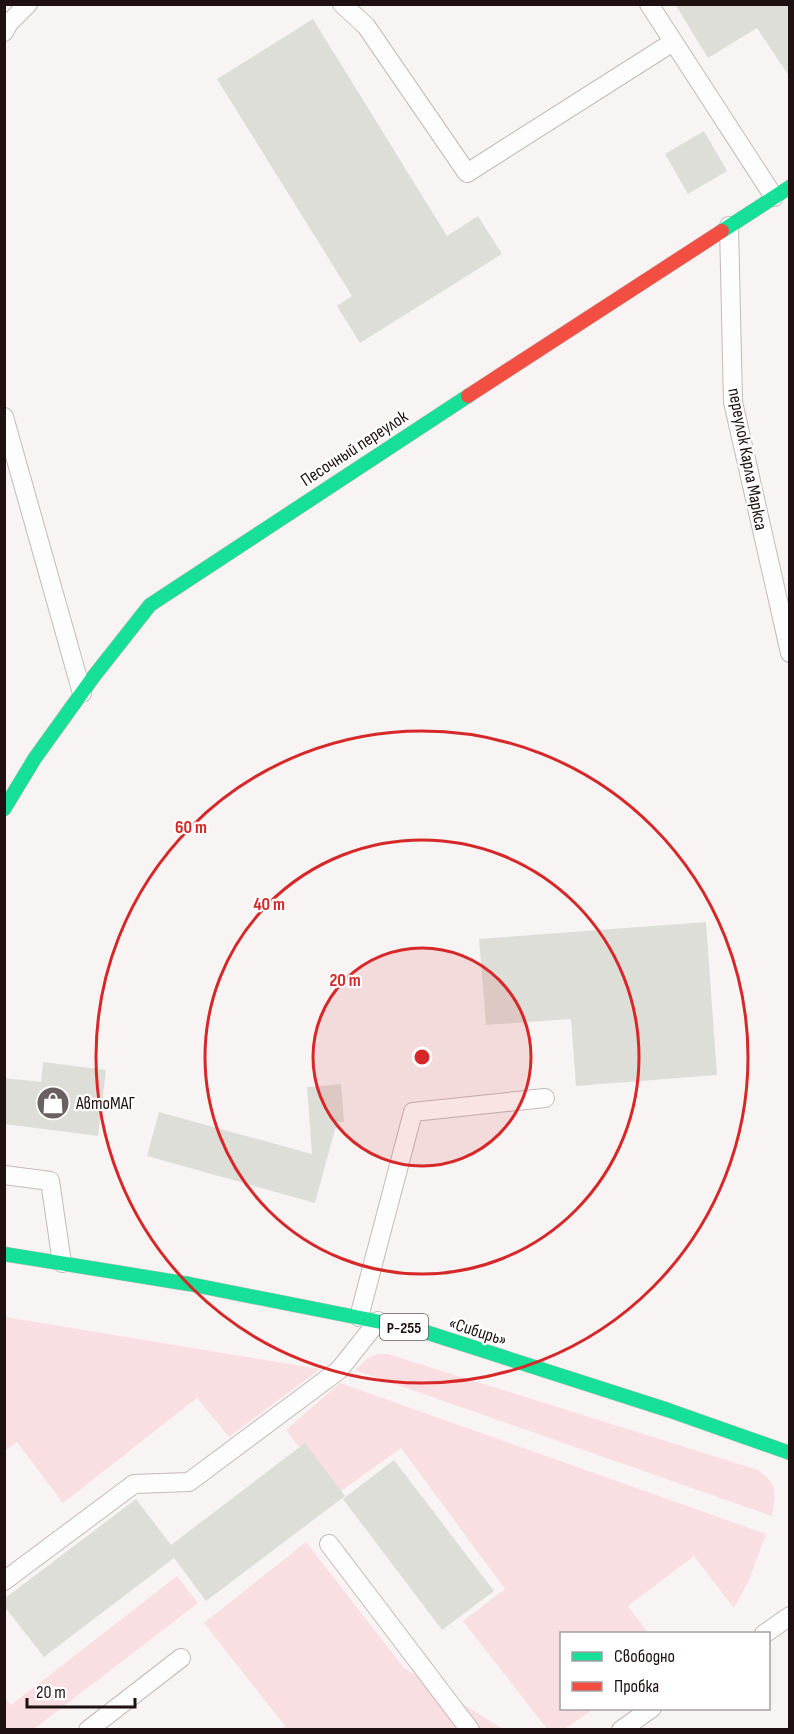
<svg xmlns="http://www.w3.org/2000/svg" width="794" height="1734" viewBox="0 0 794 1734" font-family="'Sofia Sans Condensed',sans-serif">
<rect width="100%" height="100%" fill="#f9f4f4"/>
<g fill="#fadfe2">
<path d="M 5,1317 L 320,1369 L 229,1437 L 197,1398 L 63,1503 L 17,1442 L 5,1451 Z"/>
<path d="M 378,1354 L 388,1354 L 758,1470 C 778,1486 776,1492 772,1516 L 355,1370 L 368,1358 Z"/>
<path d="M 340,1383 L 766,1534 L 749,1580 L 734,1608 L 694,1556 L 628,1606 L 648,1633 L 562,1634 L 562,1708 L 594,1709 L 564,1729 L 547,1729 L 463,1621 L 505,1589 L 401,1448 L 337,1494 L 286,1430 Z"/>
<path d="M 306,1542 L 404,1668 L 503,1729 L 282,1729 L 285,1726 L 204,1623 Z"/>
<path d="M 177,1576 L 198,1603 L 34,1729 L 5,1729 L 5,1697 L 11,1705 Z"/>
</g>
<g fill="#deded9">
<path d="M 675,4 L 789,4 L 789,76 L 757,28 L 708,58 Z"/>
<path d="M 313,19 L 447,236 L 478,216 L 502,254 L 360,343 L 337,306 L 352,296 L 217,79 Z"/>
<path d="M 704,131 L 727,171 L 688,194 L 665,154 Z"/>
<path d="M 706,922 L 717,1075 L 576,1086 L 571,1019 L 486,1025 L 479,939 Z"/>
<path d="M 43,1062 L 106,1070 L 98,1136 L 4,1124 L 4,1078 L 41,1082 Z"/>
<path d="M 341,1084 L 344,1122 L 337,1122 L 315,1203 L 147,1156 L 159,1112 L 312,1154 L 307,1087 Z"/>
<path d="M 305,1443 L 345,1496 L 206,1601 L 174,1558 L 44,1657 L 4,1606 L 4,1599 L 136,1499 L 171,1545 Z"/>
<path d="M 394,1460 L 494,1591 L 442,1630 L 343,1499 Z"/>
</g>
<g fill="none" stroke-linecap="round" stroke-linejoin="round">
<g stroke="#c3baba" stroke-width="20">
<g id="lane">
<path d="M 342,4 L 366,26 L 467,173 L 673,42"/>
<path d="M 649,4 L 774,197"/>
<path d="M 4,32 L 9,23 L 28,4"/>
<path d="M 729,226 L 733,402 L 790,653"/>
<path d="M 4,417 L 82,693"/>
<path d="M 4,1175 L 50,1181 L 62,1263"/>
<path d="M 359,1317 L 413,1112 L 545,1098"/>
<path d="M 329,1544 L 470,1730"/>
<path d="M 4,1581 L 134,1484 L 189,1482 L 339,1370 L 378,1321"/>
<path d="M 764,1634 L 790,1616"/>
<path d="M 88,1730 L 181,1658"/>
<path d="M 621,1730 L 652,1708"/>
</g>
</g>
<g stroke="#c3baba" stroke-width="15">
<g id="fast">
<path d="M 722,231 L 790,187"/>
<path d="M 4,809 L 35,758 L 94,676 L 150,605 L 468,396"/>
<path d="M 4,1254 L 189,1284 L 416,1329 L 668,1410 L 790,1453"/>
</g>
</g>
<g stroke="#c3baba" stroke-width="15">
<path id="jam" d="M 468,396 L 722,231"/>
</g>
<use href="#lane" stroke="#fefdfd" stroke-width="18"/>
<use href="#fast" stroke="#16e098" stroke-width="14"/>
<use href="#jam" stroke="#f24e42" stroke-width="14"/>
</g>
<circle cx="422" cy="1057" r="109" fill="#d62828" fill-opacity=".12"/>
<g fill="none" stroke="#d62828" stroke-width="3">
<circle cx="422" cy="1057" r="109"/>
<circle cx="422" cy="1057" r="217"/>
<circle cx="422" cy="1057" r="326"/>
</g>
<defs>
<g id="shop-disc" transform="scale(1.725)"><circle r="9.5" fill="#6b6061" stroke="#fff"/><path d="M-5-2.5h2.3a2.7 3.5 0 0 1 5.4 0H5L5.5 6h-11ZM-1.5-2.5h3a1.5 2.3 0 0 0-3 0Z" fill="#fff"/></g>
</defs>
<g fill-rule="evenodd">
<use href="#shop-disc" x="53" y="1103"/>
</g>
<g text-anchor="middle" stroke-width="4.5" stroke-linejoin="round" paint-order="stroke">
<rect fill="#fff" stroke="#625859" stroke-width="1.5" x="380" y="1314" width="48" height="26" rx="4.5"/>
<g font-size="16" font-weight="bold" fill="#1f1012">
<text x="404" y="1333">Р-255</text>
</g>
<g font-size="18" fill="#1f1012" stroke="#fff">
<text transform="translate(354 448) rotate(-33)" y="6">Песочный переулок</text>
<text transform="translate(748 459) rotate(79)" y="6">переулок Карла Маркса</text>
<text transform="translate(478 1331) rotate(18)" y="6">«Сибирь»</text>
</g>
<g font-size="18" fill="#1f1012" stroke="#fff" text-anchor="start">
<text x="76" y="1109">АвтоМАГ</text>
</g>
</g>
<circle cx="422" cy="1057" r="9" fill="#d62828" stroke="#fff" stroke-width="3"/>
<g font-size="18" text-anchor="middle" font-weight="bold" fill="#d62828" stroke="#fff" stroke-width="4.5" stroke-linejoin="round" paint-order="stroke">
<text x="191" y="833">60 m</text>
<text x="269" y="910">40 m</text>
<text x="345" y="986">20 m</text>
</g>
<rect width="794" height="1734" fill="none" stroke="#1f1012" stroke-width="12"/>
<rect x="560" y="1632" width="210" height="78" fill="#ffffff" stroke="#a59fa0" stroke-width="1.5"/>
<rect x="572" y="1652" width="30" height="9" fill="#16e098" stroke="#a59fa0" stroke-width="1.5"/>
<text x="614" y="1662" font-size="18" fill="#1f1012">Свободно</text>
<rect x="572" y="1682" width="30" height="9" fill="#f24e42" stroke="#a59fa0" stroke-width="1.5"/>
<text x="614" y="1692" font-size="18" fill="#1f1012">Пробка</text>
<path d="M27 1698v9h108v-9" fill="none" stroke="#1f1012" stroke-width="3"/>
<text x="36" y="1698" font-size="18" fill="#1f1012" stroke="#ffffff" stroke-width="4.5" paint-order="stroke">20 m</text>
</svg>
